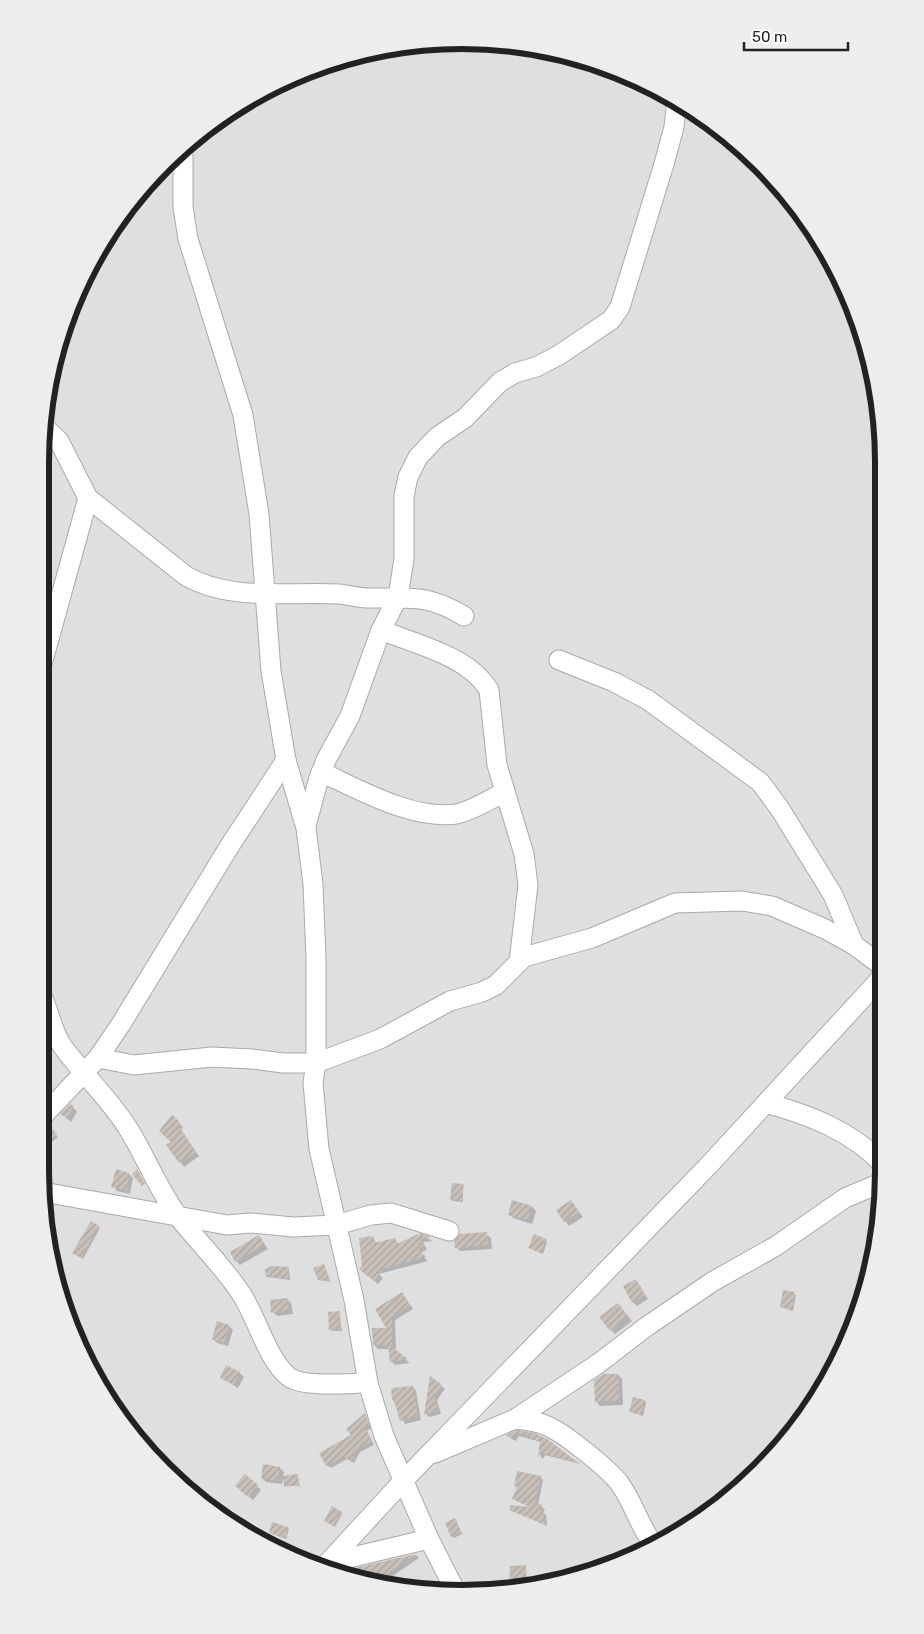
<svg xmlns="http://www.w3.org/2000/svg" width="924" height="1634" viewBox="0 0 924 1634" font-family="Rubik,sans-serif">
<defs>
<pattern id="building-hatch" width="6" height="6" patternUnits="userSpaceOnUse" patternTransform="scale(1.25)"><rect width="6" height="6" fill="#c7bfb8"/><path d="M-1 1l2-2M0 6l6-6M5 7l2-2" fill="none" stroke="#aba49e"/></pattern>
</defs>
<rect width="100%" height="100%" fill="#f2efe9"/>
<path fill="#e0dfdf" d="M 435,41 L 517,44 L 598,62 L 673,97 L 760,163 L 813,228 L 862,326 L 880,407 L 883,1199 L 862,1307 L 827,1383 L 740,1489 L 623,1562 L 489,1593 L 353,1580 L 227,1523 L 127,1429 L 62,1307 L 40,1172 L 41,435 L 54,353 L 97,251 L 145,184 L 205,127 L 276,83 L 353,54 Z"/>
<g fill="#0003">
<path d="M 73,1107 L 77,1112 L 71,1122 L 62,1114 Z"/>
<path d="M 172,1117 L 183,1127 L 181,1130 L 199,1156 L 184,1167 L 168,1145 L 173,1142 Z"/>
<path d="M 49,1127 L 58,1137 L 52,1142 L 41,1130 Z"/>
<path d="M 129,1174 L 133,1178 L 130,1194 L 117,1191 L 113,1186 Z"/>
<path d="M 463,1186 L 463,1202 L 453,1201 L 451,1199 Z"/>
<path d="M 571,1201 L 583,1217 L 569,1226 L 558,1210 Z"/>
<path d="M 532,1207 L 536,1211 L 532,1224 L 513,1218 L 509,1214 Z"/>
<path d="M 91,1222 L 100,1228 L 83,1259 L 75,1254 Z"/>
<path d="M 486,1234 L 491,1238 L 492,1249 L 460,1251 L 456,1247 Z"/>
<path d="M 417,1235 L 421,1239 L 420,1235 L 433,1241 L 423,1242 L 427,1250 L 420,1253 L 428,1261 L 379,1274 L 383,1278 L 378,1284 L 365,1273 L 373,1238 L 377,1244 L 395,1239 L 399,1245 Z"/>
<path d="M 260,1237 L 268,1249 L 240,1265 L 236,1261 Z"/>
<path d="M 545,1240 L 547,1242 L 543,1254 L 530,1248 Z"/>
<path d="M 324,1266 L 325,1268 L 331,1282 L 319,1280 Z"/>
<path d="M 289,1269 L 290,1280 L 268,1277 Z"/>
<path d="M 636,1280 L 648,1299 L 637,1306 L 633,1302 Z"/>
<path d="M 784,1291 L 796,1295 L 793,1311 L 781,1307 Z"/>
<path d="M 402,1294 L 413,1309 L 395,1320 L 396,1349 L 392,1349 L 410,1363 L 395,1365 L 391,1361 L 389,1349 L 378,1349 L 374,1345 L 388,1329 L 376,1310 Z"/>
<path d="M 287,1299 L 291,1303 L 293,1314 L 277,1316 L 273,1312 Z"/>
<path d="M 622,1309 L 632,1321 L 615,1334 L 611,1330 Z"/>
<path d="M 339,1313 L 342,1331 L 332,1331 L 330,1329 Z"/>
<path d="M 229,1326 L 233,1330 L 228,1346 L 217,1343 L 213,1339 Z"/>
<path d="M 240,1373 L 244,1377 L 238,1388 L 221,1377 Z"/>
<path d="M 618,1375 L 622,1379 L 623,1405 L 600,1406 L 596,1401 Z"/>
<path d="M 431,1378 L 445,1389 L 437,1400 L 441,1414 L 429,1417 L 426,1414 Z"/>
<path d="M 413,1387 L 416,1391 L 421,1420 L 405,1424 L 393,1400 Z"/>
<path d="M 645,1401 L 646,1403 L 643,1416 L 631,1412 Z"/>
<path d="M 365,1415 L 371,1428 L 367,1431 L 374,1445 L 360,1452 L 354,1463 L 347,1459 L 331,1468 L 327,1465 L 353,1436 Z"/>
<path d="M 517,1432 L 537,1435 L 580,1464 L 545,1455 L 543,1459 L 541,1457 L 541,1442 L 519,1436 L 516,1441 L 510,1438 Z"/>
<path d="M 280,1468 L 284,1472 L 282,1484 L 266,1482 L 262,1478 Z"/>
<path d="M 297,1476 L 300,1486 L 285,1486 Z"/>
<path d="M 540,1477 L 543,1480 L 538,1505 L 545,1509 L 543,1513 L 546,1515 L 547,1526 L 511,1509 L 530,1507 L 513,1499 L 518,1488 L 515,1486 Z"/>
<path d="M 257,1486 L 261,1490 L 253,1500 L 241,1490 Z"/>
<path d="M 341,1513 L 342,1514 L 335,1527 L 327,1522 Z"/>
<path d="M 456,1521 L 462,1534 L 454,1538 L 452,1536 Z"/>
<path d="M 287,1528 L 289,1529 L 286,1539 L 270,1533 Z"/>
<path d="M 416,1555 L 419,1558 L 388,1579 L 366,1574 L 364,1581 L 353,1580 L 341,1574 Z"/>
<path d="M 526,1566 L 527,1584 L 511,1588 L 510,1587 Z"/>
</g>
<g fill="url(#building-hatch)">
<path d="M 70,1104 L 74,1106 L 67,1118 L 60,1114 Z"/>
<path d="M 172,1115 L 180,1122 L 178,1125 L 196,1152 L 179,1163 L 166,1145 L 171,1142 L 159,1131 Z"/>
<path d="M 49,1126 L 57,1134 L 50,1142 L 40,1131 Z"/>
<path d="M 116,1169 L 129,1173 L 127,1191 L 111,1187 Z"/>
<path d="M 137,1169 L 145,1183 L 142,1186 L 132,1174 Z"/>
<path d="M 452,1183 L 464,1184 L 462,1201 L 450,1199 Z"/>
<path d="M 512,1200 L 532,1206 L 528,1220 L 508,1215 Z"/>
<path d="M 571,1200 L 579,1212 L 564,1222 L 556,1210 Z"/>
<path d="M 91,1221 L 99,1226 L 81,1258 L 72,1253 Z"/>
<path d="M 487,1232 L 488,1245 L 455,1248 L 454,1241 L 460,1234 Z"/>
<path d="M 419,1233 L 431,1237 L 420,1239 L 424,1246 L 418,1249 L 426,1257 L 377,1270 L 380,1273 L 374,1281 L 359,1269 L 362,1266 L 359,1238 L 373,1236 L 374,1243 L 395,1238 L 397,1244 L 418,1234 L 419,1237 Z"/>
<path d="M 534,1234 L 546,1239 L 541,1253 L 528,1248 Z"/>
<path d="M 259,1235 L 265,1245 L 235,1262 L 230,1252 Z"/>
<path d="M 324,1264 L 330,1281 L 318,1280 L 313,1268 Z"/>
<path d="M 272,1266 L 289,1267 L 288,1279 L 266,1277 L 265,1269 Z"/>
<path d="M 636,1279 L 645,1295 L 632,1303 L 623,1286 Z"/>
<path d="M 783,1290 L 795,1292 L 792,1310 L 780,1307 Z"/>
<path d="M 402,1292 L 410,1305 L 392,1316 L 392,1345 L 389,1345 L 408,1359 L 390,1362 L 388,1345 L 373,1345 L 372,1328 L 386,1328 L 375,1309 Z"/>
<path d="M 288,1298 L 289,1310 L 271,1313 L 270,1300 Z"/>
<path d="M 618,1303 L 628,1316 L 610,1331 L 599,1317 Z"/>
<path d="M 340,1311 L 341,1329 L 329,1330 L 328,1312 Z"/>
<path d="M 217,1321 L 229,1325 L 224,1343 L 212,1339 Z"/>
<path d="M 226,1365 L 240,1372 L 234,1385 L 220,1378 Z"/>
<path d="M 603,1374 L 619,1374 L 619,1401 L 595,1402 L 594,1380 Z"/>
<path d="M 430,1376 L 442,1385 L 434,1396 L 438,1410 L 424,1414 Z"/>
<path d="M 413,1386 L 418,1416 L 400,1421 L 394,1400 L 392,1400 L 391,1388 Z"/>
<path d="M 633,1397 L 645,1400 L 641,1415 L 629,1412 Z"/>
<path d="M 365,1413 L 369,1424 L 365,1427 L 372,1441 L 357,1449 L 351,1461 L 343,1457 L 326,1466 L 319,1453 L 351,1435 L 346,1429 Z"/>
<path d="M 517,1430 L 535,1433 L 547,1439 L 580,1464 L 542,1453 L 538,1457 L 540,1441 L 516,1433 L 512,1439 L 506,1435 Z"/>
<path d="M 263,1464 L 280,1467 L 278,1481 L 261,1478 Z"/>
<path d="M 517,1471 L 541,1476 L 535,1502 L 542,1505 L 540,1510 L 543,1511 L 545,1525 L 509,1510 L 511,1505 L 530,1507 L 512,1499 L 517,1487 L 514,1486 Z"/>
<path d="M 245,1474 L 258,1485 L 248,1497 L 235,1486 Z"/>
<path d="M 298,1474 L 299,1485 L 284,1487 L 283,1476 Z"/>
<path d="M 332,1506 L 342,1512 L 333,1526 L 324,1521 Z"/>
<path d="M 455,1518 L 461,1532 L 451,1537 L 445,1523 Z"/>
<path d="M 272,1522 L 288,1527 L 285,1538 L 269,1533 Z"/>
<path d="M 416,1554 L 384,1576 L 362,1571 L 360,1580 L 337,1572 Z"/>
<path d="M 526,1565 L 526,1585 L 509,1588 L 510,1566 Z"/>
</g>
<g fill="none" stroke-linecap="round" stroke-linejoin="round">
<g stroke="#a9a9a9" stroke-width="21">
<g id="minor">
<path d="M 183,148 L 183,207 L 188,239 L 243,415 L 259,514 L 271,671 L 286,760 L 306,828 L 313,884 L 316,958 L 316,1063 L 313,1083 L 319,1149 L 354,1300 L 368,1383 L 384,1436 L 429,1539 L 455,1590"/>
<path d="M 42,425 L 59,441 L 88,498 L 186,576 C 231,602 289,591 339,594 C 349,595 359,598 369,598 C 411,599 425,593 464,616"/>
<path d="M 381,630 C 417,645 467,655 489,690 L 497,765 L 524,854 L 528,885 L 519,962"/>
<path d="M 559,660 L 614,682 L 648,700 L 760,782 L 780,809 L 833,895 L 854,945"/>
<path d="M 41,668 L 88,498"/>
<path d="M 321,772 C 360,790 412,820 456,814 C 470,812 492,798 505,792"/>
<path d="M 306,826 L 318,781 L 326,760 L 350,716 L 381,630 L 398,597 L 404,559 L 404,496 L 408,477 L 418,457 L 437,437 L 465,418 L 500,382 L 515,373 L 536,367 L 559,355 L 611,320 L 620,307 L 664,164 L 674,127 L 677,99"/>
<path d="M 40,992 C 50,1010 51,1031 63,1047 C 84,1076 111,1100 129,1130 C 147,1159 159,1192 180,1219 C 201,1245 224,1267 242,1295 C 257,1318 268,1361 289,1377 C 304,1388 349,1383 368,1383"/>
<path d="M 98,1058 L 134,1065 L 212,1057 L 252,1059 L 283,1063 L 316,1063 L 380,1039 L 450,1001 L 482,992 L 496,985 L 524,957 L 592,938 L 675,903 L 742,901 L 772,906 L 825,929 L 854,945 L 882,966"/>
<path d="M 766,1103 C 810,1115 851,1131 883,1164"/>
<path d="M 40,1119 L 98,1058 L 121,1024 L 229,847 L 286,760"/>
<path d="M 43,1192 L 227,1225 L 251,1223 L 293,1227 L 336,1225 L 371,1215 L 391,1213 L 449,1231"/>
<path d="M 515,1419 C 524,1420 536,1421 545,1425 C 562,1431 609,1469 620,1484 C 633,1502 639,1525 653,1544"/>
<path d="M 435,1453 L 515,1419 L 599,1363 L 646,1327 L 712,1282 L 776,1246 L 845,1198 L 883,1182"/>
<path d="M 327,1563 L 429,1539"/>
<path d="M 324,1567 L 404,1480 L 708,1166 L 882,977"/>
</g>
</g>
<use href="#minor" stroke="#fff" stroke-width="19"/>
</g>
<path d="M0 0H924V1634H0ZM462 49H462A413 413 0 0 1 875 462V1172A413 413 0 0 1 462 1585H462A413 413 0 0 1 49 1172V462A413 413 0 0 1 462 49Z" fill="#ededed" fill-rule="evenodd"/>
<path fill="none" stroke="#222" stroke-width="6" d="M462 49H462A413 413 0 0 1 875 462V1172A413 413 0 0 1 462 1585H462A413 413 0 0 1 49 1172V462A413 413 0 0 1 462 49Z"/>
<path d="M744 42v8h104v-8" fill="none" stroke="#222222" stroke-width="2.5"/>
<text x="752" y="42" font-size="15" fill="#222222" stroke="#ffffff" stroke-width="4" paint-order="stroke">50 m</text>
</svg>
